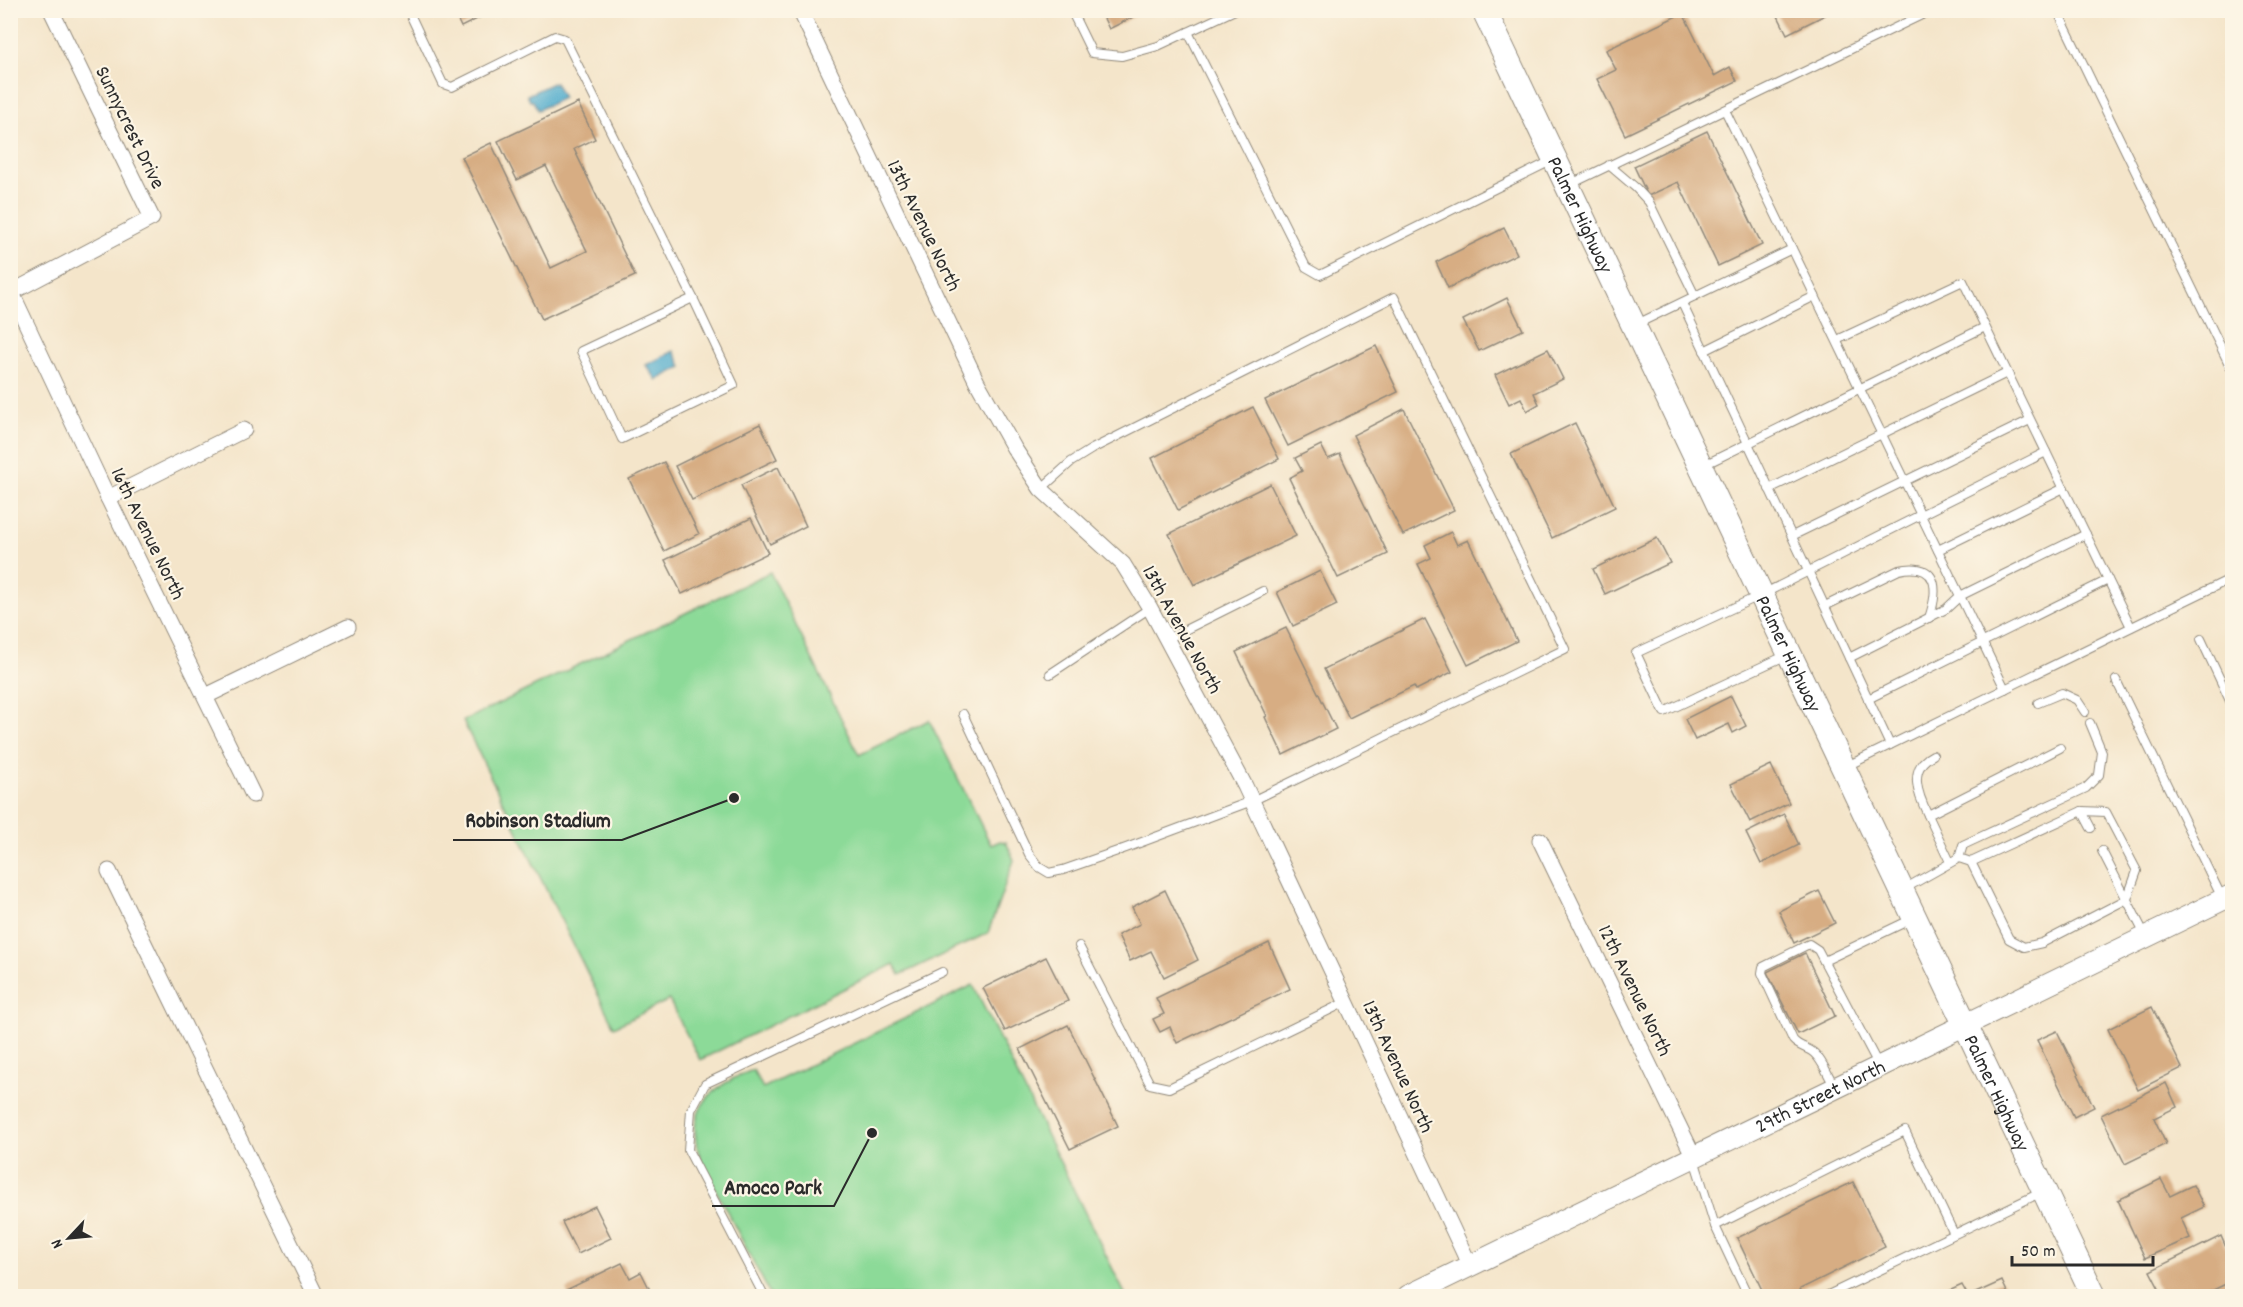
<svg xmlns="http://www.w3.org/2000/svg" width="2243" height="1307" viewBox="0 0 2243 1307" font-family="Dekko,sans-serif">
<rect width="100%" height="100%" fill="#fcf5e5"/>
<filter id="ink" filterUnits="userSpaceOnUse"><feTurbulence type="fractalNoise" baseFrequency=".0167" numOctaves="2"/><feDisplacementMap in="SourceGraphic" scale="12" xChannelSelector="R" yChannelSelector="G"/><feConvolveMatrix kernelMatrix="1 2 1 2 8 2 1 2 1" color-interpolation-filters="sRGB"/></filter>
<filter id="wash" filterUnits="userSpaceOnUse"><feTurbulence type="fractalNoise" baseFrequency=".008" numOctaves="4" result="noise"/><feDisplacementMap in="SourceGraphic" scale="24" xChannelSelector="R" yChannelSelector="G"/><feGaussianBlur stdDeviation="1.35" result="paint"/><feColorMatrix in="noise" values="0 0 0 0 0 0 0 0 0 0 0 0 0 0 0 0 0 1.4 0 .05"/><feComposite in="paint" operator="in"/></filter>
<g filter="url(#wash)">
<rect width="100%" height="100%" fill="#f4e5ca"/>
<g fill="#8cda98" stroke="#5c8262" stroke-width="1.5">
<path d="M 770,572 L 859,755 L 929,720 L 991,845 L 1000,841 L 1006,842 L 1014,860 L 988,933 L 900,975 L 894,964 L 700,1060 L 669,1000 L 614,1027 L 463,721 Z"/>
<path d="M 973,985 L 1126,1296 L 771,1296 L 702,1163 C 698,1151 693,1135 696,1121 C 702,1093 729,1079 753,1070 L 763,1088 Z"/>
</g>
<g fill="#4faccd" stroke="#3d6c7c" stroke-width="1.5">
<path d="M 555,82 L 563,98 L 538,110 L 533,101 L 530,101 L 527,95 Z"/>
<path d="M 674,351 L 682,367 L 657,380 L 646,365 Z"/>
</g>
<g id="blocks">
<g fill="#d7ad83">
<path d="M 453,10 L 495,10 L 461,27 Z"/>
<path d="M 1100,10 L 1147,10 L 1109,29 Z"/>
<path d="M 1775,10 L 1835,10 L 1787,34 Z"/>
<path d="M 1683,13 L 1714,76 L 1730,67 L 1737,81 L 1625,135 L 1597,79 L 1616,70 L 1606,50 Z"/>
<path d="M 578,103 L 595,139 L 574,149 L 635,276 L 542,319 L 462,157 L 491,143 L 551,268 L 587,251 L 546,166 L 517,180 L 498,141 Z"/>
<path d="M 1707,131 L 1762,245 L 1718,266 L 1678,182 L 1648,196 L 1634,166 Z"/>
<path d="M 1504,228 L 1517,254 L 1448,288 L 1436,262 Z"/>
<path d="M 1507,298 L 1523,330 L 1479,351 L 1463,320 Z"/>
<path d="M 1376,346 L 1398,392 L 1288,446 L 1265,400 Z"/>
<path d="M 1548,349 L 1563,379 L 1534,393 L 1539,404 L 1527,411 L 1521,398 L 1509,404 L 1495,375 Z"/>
<path d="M 1253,407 L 1279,459 L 1178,510 L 1152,458 Z"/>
<path d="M 1404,409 L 1454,510 L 1403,535 L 1353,435 Z"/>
<path d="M 1575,423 L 1615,507 L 1552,538 L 1511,454 Z"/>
<path d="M 760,424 L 777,459 L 692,500 L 675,466 Z"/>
<path d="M 1321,445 L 1328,459 L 1340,454 L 1388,554 L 1338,578 L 1289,478 L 1302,471 L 1295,458 Z"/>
<path d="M 664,462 L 699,534 L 664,551 L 629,479 Z"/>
<path d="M 778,467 L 806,526 L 770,544 L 741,485 Z"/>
<path d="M 1270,484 L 1296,536 L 1194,585 L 1169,534 Z"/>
<path d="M 751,518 L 768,553 L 682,594 L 665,560 Z"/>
<path d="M 1451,532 L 1457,545 L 1468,540 L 1517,641 L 1468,665 L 1418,564 L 1431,558 L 1425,545 Z"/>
<path d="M 1657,538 L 1670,563 L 1605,594 L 1593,569 Z"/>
<path d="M 1320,571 L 1337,605 L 1293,626 L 1277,592 Z"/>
<path d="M 1425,619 L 1452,672 L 1416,690 L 1414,686 L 1349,718 L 1324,669 Z"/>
<path d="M 1286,628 L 1336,729 L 1283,755 L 1265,717 L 1267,716 L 1236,652 Z"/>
<path d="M 1731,696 L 1746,726 L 1733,733 L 1729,724 L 1695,740 L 1685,719 Z"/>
<path d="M 1771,765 L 1789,803 L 1750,822 L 1731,784 Z"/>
<path d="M 1784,814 L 1799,845 L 1761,864 L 1746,833 Z"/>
<path d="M 1165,890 L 1198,960 L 1164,977 L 1151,951 L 1130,961 L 1118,935 L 1140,924 L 1132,907 Z"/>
<path d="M 1819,891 L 1835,923 L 1794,943 L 1779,911 Z"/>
<path d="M 1269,943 L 1290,989 L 1177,1043 L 1170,1027 L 1160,1032 L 1153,1019 L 1164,1014 L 1156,998 Z"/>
<path d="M 1805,953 L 1835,1016 L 1798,1034 L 1767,972 Z"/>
<path d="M 1046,957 L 1068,1001 L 1005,1031 L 983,988 Z"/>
<path d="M 2152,1007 L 2182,1068 L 2138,1090 L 2108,1029 Z"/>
<path d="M 1068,1025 L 1118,1126 L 1070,1149 L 1020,1049 Z"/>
<path d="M 2057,1031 L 2094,1107 L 2074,1117 L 2037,1040 Z"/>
<path d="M 2166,1083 L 2177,1107 L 2154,1118 L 2166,1144 L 2125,1164 L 2101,1115 Z"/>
<path d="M 2161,1179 L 2170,1196 L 2193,1185 L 2204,1207 L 2181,1218 L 2190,1238 L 2145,1258 L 2118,1200 Z"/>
<path d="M 1853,1182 L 1885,1247 L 1800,1289 L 1803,1296 L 1765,1296 L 1737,1238 Z"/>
<path d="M 595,1206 L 611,1238 L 578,1254 L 562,1222 Z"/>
<path d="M 2221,1236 L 2232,1261 L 2232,1281 L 2201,1296 L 2163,1296 L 2150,1271 Z"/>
<path d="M 622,1263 L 630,1278 L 641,1272 L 653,1296 L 569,1296 L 566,1290 Z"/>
<path d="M 2002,1281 L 2009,1296 L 1969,1296 Z"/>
<path d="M 1962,1285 L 1968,1296 L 1938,1296 Z"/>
</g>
</g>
</g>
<g filter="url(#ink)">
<use href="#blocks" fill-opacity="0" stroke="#90887a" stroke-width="1.5"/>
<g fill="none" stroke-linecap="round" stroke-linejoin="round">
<g stroke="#90887a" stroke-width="10">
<g id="lane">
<path d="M 408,10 L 443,84 L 452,87 L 555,36 L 565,39 L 693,298"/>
<path d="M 1071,10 L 1092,53 L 1122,56 L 1158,46 L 1235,10"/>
<path d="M 2057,10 L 2232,370"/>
<path d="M 1188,32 L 1306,267 L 1320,275 L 1553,160"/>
<path d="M 1725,110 L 2005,689"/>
<path d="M 1609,165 L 1636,188 L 1649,202 L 1695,296"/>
<path d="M 1571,184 L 1932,10"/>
<path d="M 693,298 L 734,385 L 622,439 L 581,351 Z"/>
<path d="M 1682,303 L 1890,745"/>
<path d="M 1637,324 L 1792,249"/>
<path d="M 1837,340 L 1963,281 L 2131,627"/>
<path d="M 1704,351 L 1815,296"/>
<path d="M 1704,465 L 1985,327"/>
<path d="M 1769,489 L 2007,373"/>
<path d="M 1792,536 L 2030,420"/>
<path d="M 1938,550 L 2064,488"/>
<path d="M 1825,606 L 1899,570 C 1939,562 1939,589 1929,618"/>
<path d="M 1167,639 L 1263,591"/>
<path d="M 2201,639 L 2232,705"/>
<path d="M 1787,655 L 1664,712 L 1636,653 L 1761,595 L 2046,452"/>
<path d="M 1849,658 L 1946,609 L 1960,596 L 2086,534"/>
<path d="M 1050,674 L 1150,608"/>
<path d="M 2116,680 L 2222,898"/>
<path d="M 1868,699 L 2108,580"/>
<path d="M 2038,703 L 2062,693 L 2077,700 L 2085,712"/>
<path d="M 963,714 L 1029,854 L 1039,867 L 1049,873 L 1063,870 L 1126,848 L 1252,801 L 1565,649 L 1394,297 L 1092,449 L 1071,462 L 1041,489"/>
<path d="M 1847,766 L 2228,580 L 2232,589"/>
<path d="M 1928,815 C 1918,795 1907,768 1933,755"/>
<path d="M 2102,851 L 2145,935"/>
<path d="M 1959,858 L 1963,845 L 2086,788 L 2099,775 L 2102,752 L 2090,723"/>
<path d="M 1950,862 L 1928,815 L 2060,748"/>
<path d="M 1971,862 L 2082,811 L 2091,828"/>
<path d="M 1904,889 L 1959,858 L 1971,862 L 2009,939 L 2024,947 L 2042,943 L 2127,899 L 2137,871 L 2106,812 L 2082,811"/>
<path d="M 1079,946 L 1150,1084 L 1169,1088 L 1346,1002"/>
<path d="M 1824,961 L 1912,919"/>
<path d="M 1835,1087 C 1828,1076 1823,1061 1814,1053 C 1807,1047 1799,1047 1793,1040 L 1762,973 L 1763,967 L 1809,944 L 1818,950 L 1879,1066"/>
<path d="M 1694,1159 L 1715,1226"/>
<path d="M 764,1296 L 688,1150 L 691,1110 L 705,1084 L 942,972"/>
<path d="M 1748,1296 L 1715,1226 L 1905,1131 L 1954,1234"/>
<path d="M 1826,1296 L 2042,1192"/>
<path d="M 2130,1296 L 2138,1292 L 2140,1296"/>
</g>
</g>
<g stroke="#90887a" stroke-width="17">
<g id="street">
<path d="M 800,10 L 977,382 L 1014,448 L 1041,489 L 1123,564 L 1150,608 L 1245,786 L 1470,1266"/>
<path d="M 10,289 L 108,498 L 253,795"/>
<path d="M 12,292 L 152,218 L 51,10"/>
<path d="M 108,498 L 244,430"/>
<path d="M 206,696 L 348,627"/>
<path d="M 1540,840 L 1694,1157"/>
<path d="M 109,871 L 316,1296"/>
</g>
</g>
<g stroke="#90887a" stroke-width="23">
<g id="secondary">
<path id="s1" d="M 1408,1296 L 2232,895"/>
</g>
</g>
<g stroke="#90887a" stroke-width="26">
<g id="primary">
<path id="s2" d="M 1484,10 L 2094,1296"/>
</g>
</g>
<use href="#lane" stroke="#fff" stroke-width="8"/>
<use href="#street" stroke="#fff" stroke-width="15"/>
<use href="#secondary" stroke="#fff" stroke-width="21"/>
<use href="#primary" stroke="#fff" stroke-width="24"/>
</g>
</g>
<g text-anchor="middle" stroke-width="4.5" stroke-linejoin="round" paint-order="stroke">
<g font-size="21" fill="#2b2b2b" stroke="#fcf5e5">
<text transform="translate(131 127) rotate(64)" y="7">Sunnycrest Drive</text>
<text dy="7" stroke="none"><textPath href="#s2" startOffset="226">Palmer Highway</textPath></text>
<text transform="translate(925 225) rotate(64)" y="7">13th Avenue North</text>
<text transform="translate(149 533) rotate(64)" y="7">16th Avenue North</text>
<text transform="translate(1183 629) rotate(61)" y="7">13th Avenue North</text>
<text dy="7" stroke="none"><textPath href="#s2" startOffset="712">Palmer Highway</textPath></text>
<text transform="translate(1636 990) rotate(64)" y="7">12th Avenue North</text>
<text transform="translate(1399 1066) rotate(65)" y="7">13th Avenue North</text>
<text dy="7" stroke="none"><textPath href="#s2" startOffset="1198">Palmer Highway</textPath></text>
<text dy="7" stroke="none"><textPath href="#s1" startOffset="458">29th Street North</textPath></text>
</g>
</g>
<path fill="none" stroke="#2b2b2b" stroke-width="2" d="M734 798L622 840H453M872 1133L834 1206H712"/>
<g fill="#2b2b2b" stroke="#fcf5e5" stroke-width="2">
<circle cx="734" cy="798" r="6"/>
<circle cx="872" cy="1133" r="6"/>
</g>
<g font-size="22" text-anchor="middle" font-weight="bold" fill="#2b2b2b" stroke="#fcf5e5" stroke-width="4.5" stroke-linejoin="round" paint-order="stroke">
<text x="538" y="827">Robinson Stadium</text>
<text x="773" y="1194">Amoco Park</text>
</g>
<rect width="2243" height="1307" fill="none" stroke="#fcf5e5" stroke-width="36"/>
<g transform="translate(69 1238) rotate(244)" stroke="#fcf5e5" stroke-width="4.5" paint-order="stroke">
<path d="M0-4.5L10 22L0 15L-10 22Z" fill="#2b2b2b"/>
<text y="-9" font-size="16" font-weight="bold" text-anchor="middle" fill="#2b2b2b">N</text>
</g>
<path d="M2012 1256v9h141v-9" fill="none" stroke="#2b2b2b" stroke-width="3"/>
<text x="2021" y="1256" font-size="18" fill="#2b2b2b" stroke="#fcf5e5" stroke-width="4.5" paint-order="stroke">50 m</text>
</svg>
